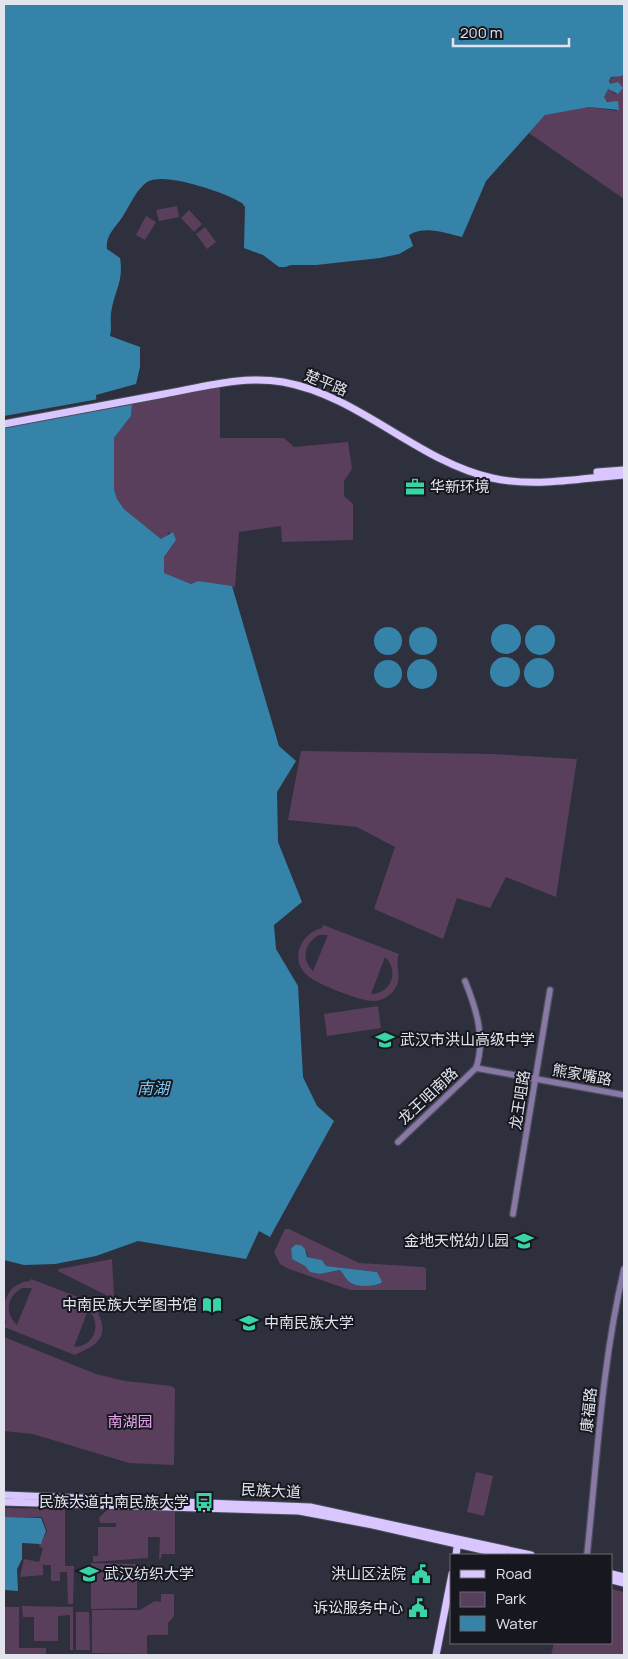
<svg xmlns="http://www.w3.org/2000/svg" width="628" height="1659" viewBox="0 0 628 1659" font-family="Manrope,'Noto Sans SC',sans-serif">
<rect width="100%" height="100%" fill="#2e303e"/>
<g fill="#5a3f5d" fill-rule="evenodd">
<path d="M 624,72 L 624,199 L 529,133 L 545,115 L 550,113 L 589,107 L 617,111 L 611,102 L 605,101 L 604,95 L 608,89 L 615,94 L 623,89 L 610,84 C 608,74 620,78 624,72 Z"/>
<path d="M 177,206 L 179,217 L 159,221 L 156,210 Z"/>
<path d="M 189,210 L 202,224 L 194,232 L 181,218 Z"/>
<path d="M 146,216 L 156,222 L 145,240 L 136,235 Z"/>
<path d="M 205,227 L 216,242 L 207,249 L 196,234 Z"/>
<path d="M 220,386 L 220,438 L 284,438 L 294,447 L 348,442 L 352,469 L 344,481 L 344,496 L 353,504 L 353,540 L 282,542 L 281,526 L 239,532 L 235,587 L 198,581 L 191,584 L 163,573 L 164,557 L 176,540 L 169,532 L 165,539 L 161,539 L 124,509 L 117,499 L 114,489 L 114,438 L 131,416 L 132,404 Z"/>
<path d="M 301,751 L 493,754 L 577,759 L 556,897 L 506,877 L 490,908 L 457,898 L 443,939 L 374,909 L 395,847 L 357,827 L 288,820 Z"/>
<path d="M 323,925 L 399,954 C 394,966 404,977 394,990 C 390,996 383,1000 375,1001 C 362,1002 316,984 307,975 C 289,959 301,933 322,928 ZM 319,935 L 328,935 L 313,971 C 301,960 304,943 319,935 ZM 385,957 C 400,971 391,994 371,994 Z"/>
<path d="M 378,1006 L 381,1028 L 327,1036 L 324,1014 Z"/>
<path d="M 285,1229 L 289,1229 L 359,1263 L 424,1267 L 426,1269 L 426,1290 L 350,1290 L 289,1269 L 280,1264 L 274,1252 ZM 295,1245 L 300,1245 L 307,1252 L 308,1257 L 322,1260 L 326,1266 L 377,1272 L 378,1285 L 351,1283 L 341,1270 L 320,1274 L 310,1272 L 305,1266 L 292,1259 L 291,1249 Z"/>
<path d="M 112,1259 L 114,1296 L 112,1298 L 58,1271 L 59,1269 Z"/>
<path d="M 31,1279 L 101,1306 L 98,1313 C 111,1340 93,1346 75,1355 L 4,1327 L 6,1322 C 0,1303 8,1283 30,1281 ZM 22,1288 L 32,1288 L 17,1325 C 4,1313 7,1296 22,1288 ZM 88,1310 C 103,1324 94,1347 74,1347 Z"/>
<path d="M 4,1337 L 96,1374 L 125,1381 L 171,1386 L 175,1389 L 174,1465 L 129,1463 L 33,1434 L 4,1431 Z"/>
<path d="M 476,1472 L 493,1476 L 484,1516 L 467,1512 Z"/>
<path d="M 4,1508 L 65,1509 L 65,1566 L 74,1566 L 73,1604 L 68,1604 L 67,1572 L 60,1572 L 60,1581 L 51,1581 L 51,1565 L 43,1565 L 43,1575 L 20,1577 L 24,1559 L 39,1562 L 43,1549 L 38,1545 L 41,1544 L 47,1531 L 42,1517 L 4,1517 Z"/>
<path d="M 107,1510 L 175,1511 L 175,1554 L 162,1554 L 161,1559 L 159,1559 L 160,1537 L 148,1537 L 148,1558 L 93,1562 L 93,1556 L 98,1556 L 98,1527 L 116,1527 L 116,1523 L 100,1523 L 99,1518 Z"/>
<path d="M 91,1563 L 137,1564 L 137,1608 L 91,1609 Z"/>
<path d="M 612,1589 L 624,1592 L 624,1655 L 551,1655 L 554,1643 L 612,1643 Z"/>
<path d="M 161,1594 L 174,1594 L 174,1616 L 168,1623 L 168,1635 L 147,1635 L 147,1654 L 92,1653 L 92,1610 L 140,1610 L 155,1601 L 161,1602 Z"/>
<path d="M 22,1606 L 73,1607 L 73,1650 L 70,1650 L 70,1615 L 58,1616 L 58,1641 L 34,1641 L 34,1617 L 23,1617 Z"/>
<path d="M 4,1607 L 19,1607 L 19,1648 L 46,1648 L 46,1655 L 4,1655 Z"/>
<path d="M 76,1612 L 89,1612 L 90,1650 L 76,1650 Z"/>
</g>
<g fill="#3683aa">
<path d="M 4,4 L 624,4 L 624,72 L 622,76 L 611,77 L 609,81 L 610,84 L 618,82 L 623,88 L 618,94 L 608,89 L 604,97 L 607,102 L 618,101 L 619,110 L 589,107 L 545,115 L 486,181 L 462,237 C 446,233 425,225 409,235 L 413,246 L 399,254 L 380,258 L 316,265 L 291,265 L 285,267 L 279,267 L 263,255 L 244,248 L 245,207 L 242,203 C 226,193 164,171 147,182 C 136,190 130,205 123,216 C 116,227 105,235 107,249 L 120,258 C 124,282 114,291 111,313 C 110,321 112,328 110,336 L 140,347 L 140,367 L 136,384 L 96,395 L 97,410 L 132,404 L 131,416 L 114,438 L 114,489 L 117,499 L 124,509 L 161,539 L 173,532 L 176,540 L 164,557 L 164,573 L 191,584 L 198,581 L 232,586 L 279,746 L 296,761 L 277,792 L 278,842 L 302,902 L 274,925 L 276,949 L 298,986 L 303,1077 L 317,1106 L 334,1121 L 270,1237 L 259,1231 L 246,1259 L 138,1241 L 96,1256 L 55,1264 L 24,1265 L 4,1260 Z"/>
<circle cx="506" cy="639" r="15"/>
<circle cx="540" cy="640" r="15"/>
<circle cx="388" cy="641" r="14"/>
<circle cx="423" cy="641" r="14"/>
<circle cx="505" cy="672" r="15"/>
<circle cx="539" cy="673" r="15"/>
<circle cx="422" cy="674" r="15"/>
<circle cx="388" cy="674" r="14"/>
<path d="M 295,1245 C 303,1244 306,1249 307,1257 L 322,1260 L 326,1266 L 377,1272 L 382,1282 C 376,1287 358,1287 351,1283 C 346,1280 344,1274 340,1270 L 320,1274 L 310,1272 L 305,1266 L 292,1259 L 291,1249 Z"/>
<path d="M 4,1517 L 41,1518 L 46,1531 L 41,1544 L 22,1543 L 22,1559 L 17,1569 L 18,1591 L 4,1590 Z"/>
</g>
<path fill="#2e303e" d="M 99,399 L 99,407 L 134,404 L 4,427 L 4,416 Z"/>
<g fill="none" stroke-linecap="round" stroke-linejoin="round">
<g stroke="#4b4d5a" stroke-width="8">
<g id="minor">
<path d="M 476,1068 L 624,1095"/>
<path d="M 398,1142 L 476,1068 C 486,1039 476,1008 465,981"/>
<path d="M 513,1214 L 550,990"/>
<path d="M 587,1555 C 597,1460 602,1362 624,1269"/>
</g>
</g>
<g stroke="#4b4d5a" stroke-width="9">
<g id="major">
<path d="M 4,424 C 57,414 110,404 164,394 C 203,387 243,375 283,382 C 360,396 417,461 492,478 C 534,488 582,478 624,475"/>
<path d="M 597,472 L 624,470"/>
<path d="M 4,1495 L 310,1507 L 531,1555"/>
<path d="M 4,1502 L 299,1511 L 373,1525 L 505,1555"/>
<path d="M 456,1555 L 458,1541"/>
<path d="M 612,1574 L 624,1577"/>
<path d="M 612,1580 L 624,1583"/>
<path d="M 436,1655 L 452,1574"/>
</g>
</g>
<use href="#minor" stroke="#8878a5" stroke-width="5.5"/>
<use href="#major" stroke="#dac6fe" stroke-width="7"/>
</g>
<defs>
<g id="office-bare" transform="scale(1.5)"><path d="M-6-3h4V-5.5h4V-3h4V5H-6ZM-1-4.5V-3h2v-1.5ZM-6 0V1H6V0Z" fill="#39d4a5" stroke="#17181f" stroke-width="2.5" paint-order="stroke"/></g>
<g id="school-bare" transform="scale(1.5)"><path d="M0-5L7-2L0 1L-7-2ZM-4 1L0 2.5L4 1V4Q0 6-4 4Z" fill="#39d4a5" stroke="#17181f" stroke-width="2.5" paint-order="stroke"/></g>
<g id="library-bare" transform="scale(1.5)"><path d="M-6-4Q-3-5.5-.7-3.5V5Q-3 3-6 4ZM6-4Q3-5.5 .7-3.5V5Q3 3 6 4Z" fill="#39d4a5" stroke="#17181f" stroke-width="2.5" paint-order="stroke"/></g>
<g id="university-bare" transform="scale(1.5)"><path d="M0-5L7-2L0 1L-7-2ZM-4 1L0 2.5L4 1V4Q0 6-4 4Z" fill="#39d4a5" stroke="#17181f" stroke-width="2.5" paint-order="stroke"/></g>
<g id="bus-bare" transform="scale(1.5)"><path d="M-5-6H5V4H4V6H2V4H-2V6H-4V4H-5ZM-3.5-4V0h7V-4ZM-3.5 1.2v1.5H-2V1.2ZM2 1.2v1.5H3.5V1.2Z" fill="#39d4a5" stroke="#17181f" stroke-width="2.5" paint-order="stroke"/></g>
<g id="civic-bare" transform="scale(1.5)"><path d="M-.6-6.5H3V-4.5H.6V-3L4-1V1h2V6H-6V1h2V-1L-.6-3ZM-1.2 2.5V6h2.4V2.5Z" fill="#39d4a5" stroke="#17181f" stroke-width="2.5" paint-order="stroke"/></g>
</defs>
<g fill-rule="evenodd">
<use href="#office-bare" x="415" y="487"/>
<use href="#school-bare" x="385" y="1040"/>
<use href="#school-bare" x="524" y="1241"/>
<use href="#library-bare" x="212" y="1305"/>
<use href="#university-bare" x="249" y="1323"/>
<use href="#bus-bare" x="204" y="1502"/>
<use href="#university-bare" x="89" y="1574"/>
<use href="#civic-bare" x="421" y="1574"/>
<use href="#civic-bare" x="418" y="1608"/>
</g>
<g text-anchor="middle" stroke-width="4" stroke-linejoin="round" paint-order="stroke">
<g font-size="15" fill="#e2e4ed" stroke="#17181f">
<text transform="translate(326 383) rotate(22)" y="5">楚平路</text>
<text transform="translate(582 1075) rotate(10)" y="5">熊家嘴路</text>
<text transform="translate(428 1096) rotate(-43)" y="5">龙王咀南路</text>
<text transform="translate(520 1100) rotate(-81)" y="5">龙王咀路</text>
<text transform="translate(589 1410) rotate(-84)" y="5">康福路</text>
<text transform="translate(271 1491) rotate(3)" y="5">民族大道</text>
</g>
<g font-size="15" fill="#e2e4ed" stroke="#17181f" text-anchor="end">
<text x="430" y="492" text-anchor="start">华新环境</text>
<text x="400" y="1045" text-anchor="start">武汉市洪山高级中学</text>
<text x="509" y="1246">金地天悦幼儿园</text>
<text x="197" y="1310">中南民族大学图书馆</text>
<text x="264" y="1328" text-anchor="start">中南民族大学</text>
<text x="189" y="1507">民族大道中南民族大学</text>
<text x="104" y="1579" text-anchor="start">武汉纺织大学</text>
<text x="406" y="1579">洪山区法院</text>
<text x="403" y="1613">诉讼服务中心</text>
</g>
<g font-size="15" fill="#e8a5f0" stroke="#17181f">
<text x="130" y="1427">南湖园</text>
</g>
<g font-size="16" font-style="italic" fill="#7bcbf7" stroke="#17181f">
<text x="153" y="1094">南湖</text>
</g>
</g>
<rect width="628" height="1659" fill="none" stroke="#e2e4ed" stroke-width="10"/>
<rect x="450" y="1554" width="162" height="90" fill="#17181f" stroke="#686a71"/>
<rect x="460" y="1570" width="25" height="8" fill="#dac6fe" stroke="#686a71"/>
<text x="496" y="1579" font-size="15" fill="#e2e4ed">Road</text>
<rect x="460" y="1592" width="25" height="15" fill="#5a3f5d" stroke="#686a71"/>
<text x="496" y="1604" font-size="15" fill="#e2e4ed">Park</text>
<rect x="460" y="1616" width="25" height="15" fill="#3683aa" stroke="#686a71"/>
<text x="496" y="1629" font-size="15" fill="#e2e4ed">Water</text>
<path d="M453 38v8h116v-8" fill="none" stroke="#e2e4ed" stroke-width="2.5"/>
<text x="460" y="38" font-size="15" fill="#e2e4ed" stroke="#17181f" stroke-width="4" paint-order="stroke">200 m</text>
</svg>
